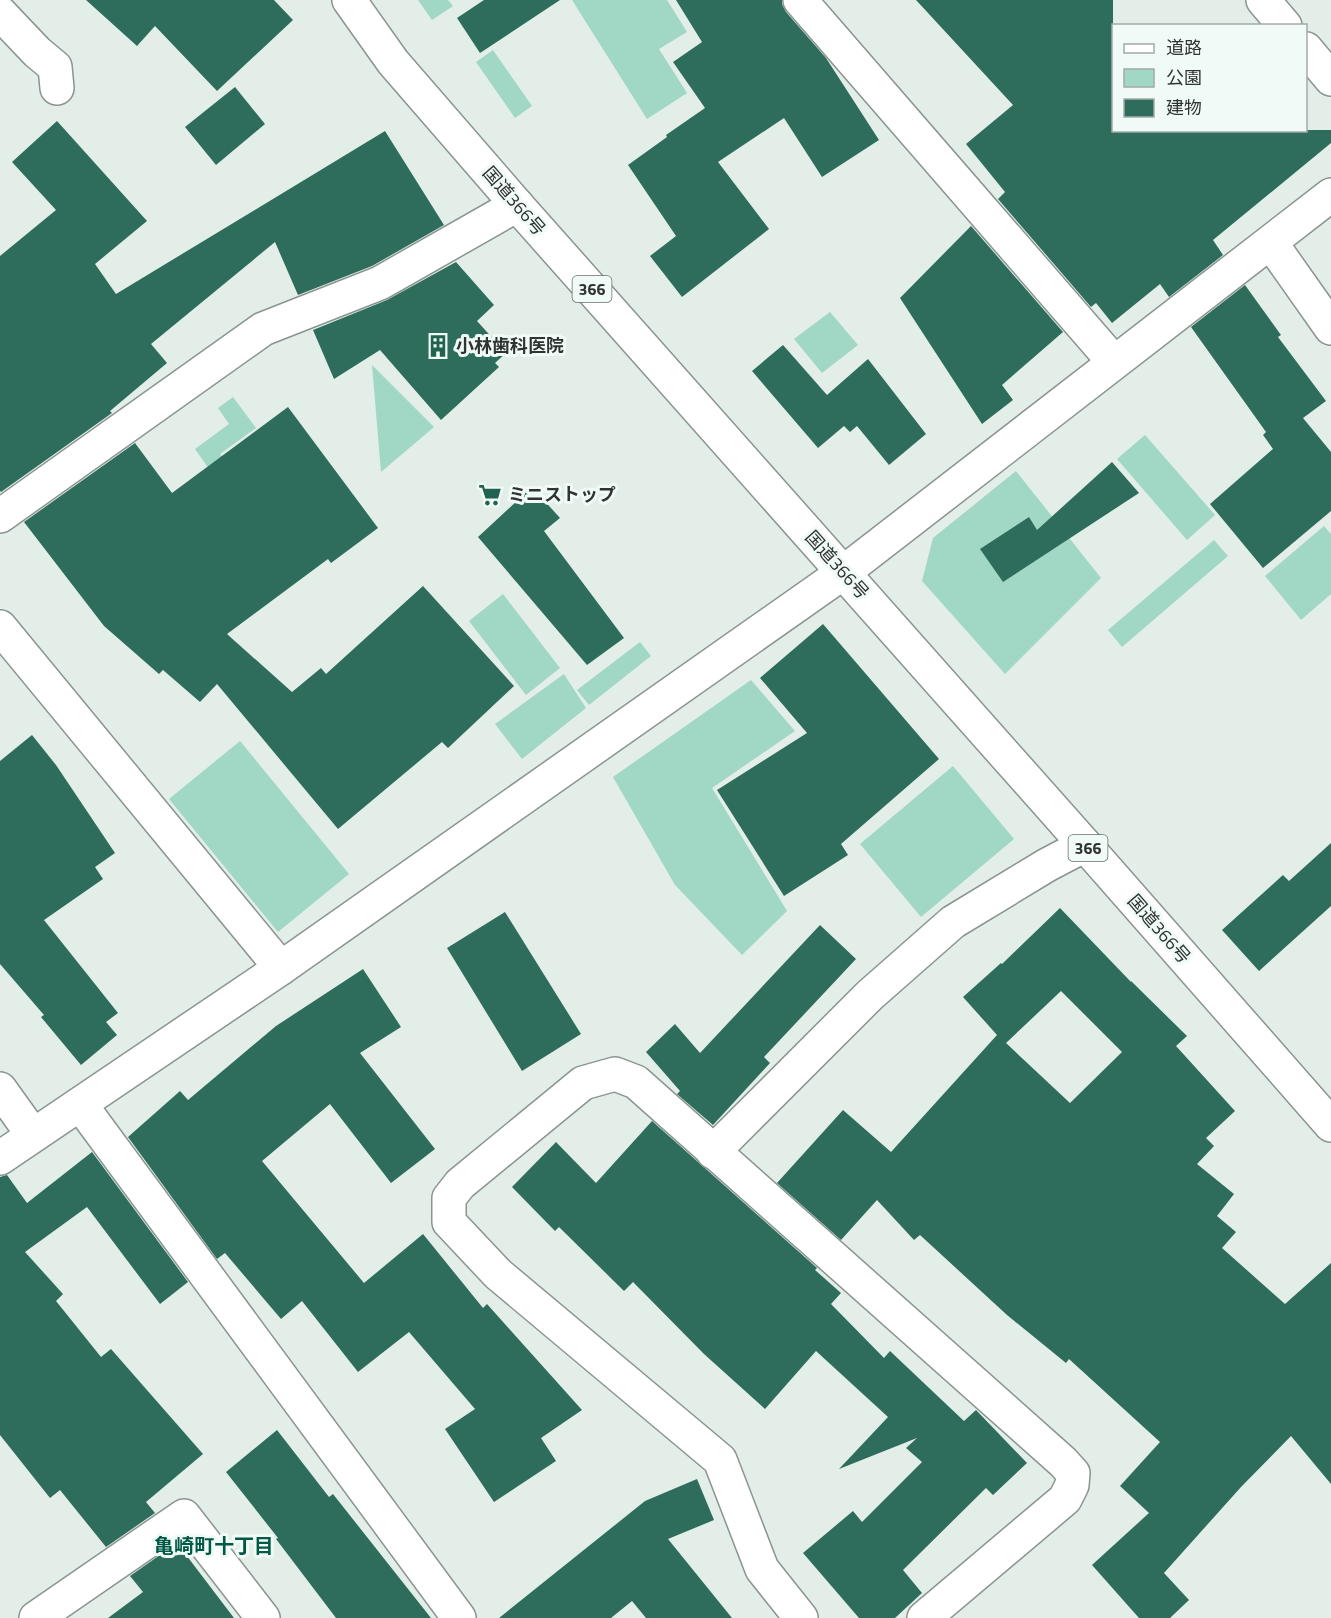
<svg xmlns="http://www.w3.org/2000/svg" width="1331" height="1618" viewBox="0 0 1331 1618" font-family="'Titillium Web','Noto Sans JP',sans-serif">
<rect width="100%" height="100%" fill="#e3eee9"/>
<g fill="#a1d7c5">
<path d="M 418,0 L 448,0 L 453,6 L 432,20 Z"/>
<path d="M 572,0 L 667,0 L 687,32 L 659,49 L 687,93 L 647,119 Z"/>
<path d="M 493,50 L 532,106 L 515,118 L 476,62 Z"/>
<path d="M 830,312 L 858,345 L 822,373 L 794,339 Z"/>
<path d="M 372,365 L 434,427 L 381,472 Z"/>
<path d="M 233,397 L 256,428 L 220,454 L 229,466 L 214,476 L 195,449 L 229,424 L 218,408 Z"/>
<path d="M 1145,435 L 1215,515 L 1187,540 L 1117,459 Z"/>
<path d="M 1016,471 L 1101,578 L 1005,674 L 922,581 L 933,538 Z"/>
<path d="M 1324,526 L 1331,534 L 1331,594 L 1301,620 L 1265,576 Z"/>
<path d="M 1214,540 L 1228,556 L 1122,647 L 1108,630 Z"/>
<path d="M 503,594 L 560,668 L 526,695 L 469,621 Z"/>
<path d="M 640,642 L 651,656 L 589,705 L 577,690 Z"/>
<path d="M 564,674 L 586,708 L 522,759 L 495,724 Z"/>
<path d="M 751,680 L 795,731 L 712,788 L 787,911 L 742,955 L 675,885 L 613,777 Z"/>
<path d="M 240,741 L 349,874 L 278,932 L 169,799 Z"/>
<path d="M 953,766 L 1014,839 L 921,917 L 860,844 Z"/>
</g>
<g fill="#2e6d5b" fill-rule="evenodd">
<path d="M 86,0 L 274,0 L 293,20 L 217,91 L 155,26 L 137,46 Z"/>
<path d="M 484,0 L 560,0 L 480,53 L 457,18 Z"/>
<path d="M 676,0 L 782,0 L 782,4 L 786,12 L 826,58 L 879,140 L 822,177 L 784,118 L 718,162 L 769,229 L 682,297 L 650,256 L 676,236 L 628,165 L 667,137 L 666,135 L 705,108 L 673,62 L 702,42 Z"/>
<path d="M 916,0 L 1113,0 L 1113,130 L 1331,130 L 1331,143 L 1213,240 L 1223,255 L 1169,297 L 1160,284 L 1112,323 L 1096,303 L 1091,307 L 998,199 L 1005,192 L 966,144 L 1013,105 Z"/>
<path d="M 235,87 L 265,124 L 216,165 L 185,127 Z"/>
<path d="M 57,121 L 147,221 L 95,264 L 116,294 L 385,131 L 444,225 L 372,266 L 298,295 L 275,242 L 151,344 L 167,363 L 110,411 L 112,413 L 1,492 L 0,491 L 0,256 L 56,210 L 12,162 Z"/>
<path d="M 971,226 L 1063,332 L 1002,385 L 1013,400 L 982,424 L 900,298 Z"/>
<path d="M 456,262 L 494,305 L 477,321 L 506,353 L 495,363 L 499,367 L 441,420 L 380,350 L 334,379 L 313,330 L 387,300 Z"/>
<path d="M 1245,285 L 1281,335 L 1278,337 L 1326,401 L 1303,418 L 1331,452 L 1331,511 L 1263,568 L 1210,504 L 1273,449 L 1263,435 L 1266,432 L 1191,327 Z"/>
<path d="M 783,345 L 827,395 L 868,359 L 926,434 L 889,465 L 857,426 L 850,432 L 844,426 L 818,448 L 752,371 Z"/>
<path d="M 288,407 L 378,528 L 331,563 L 328,559 L 227,634 L 292,692 L 321,668 L 326,674 L 423,586 L 514,686 L 448,748 L 442,742 L 338,829 L 217,684 L 200,702 L 163,670 L 159,674 L 104,626 L 24,522 L 135,443 L 172,493 Z"/>
<path d="M 1112,462 L 1139,493 L 1003,582 L 980,549 L 1029,517 L 1037,530 Z"/>
<path d="M 532,487 L 560,518 L 544,531 L 624,638 L 587,665 L 478,537 Z"/>
<path d="M 823,624 L 939,759 L 841,844 L 848,855 L 784,896 L 717,790 L 807,733 L 760,678 Z"/>
<path d="M 32,735 L 56,765 L 115,853 L 95,867 L 103,879 L 44,920 L 118,1013 L 106,1022 L 117,1035 L 81,1065 L 41,1017 L 44,1015 L 0,964 L 0,761 Z"/>
<path d="M 1331,843 L 1331,906 L 1259,971 L 1222,930 L 1283,875 L 1289,881 Z"/>
<path d="M 1060,908 L 1131,982 L 1131,981 L 1187,1036 L 1176,1046 L 1235,1111 L 1206,1138 L 1214,1146 L 1197,1164 L 1234,1194 L 1217,1216 L 1236,1232 L 1222,1248 L 1285,1304 L 1331,1263 L 1331,1484 L 1291,1436 L 1241,1487 L 1164,1573 L 1189,1600 L 1170,1618 L 1139,1618 L 1092,1565 L 1149,1513 L 1120,1486 L 1160,1442 L 1069,1359 L 1066,1363 L 1007,1315 L 920,1235 L 914,1240 L 877,1200 L 841,1240 L 777,1183 L 843,1110 L 891,1152 L 997,1035 L 963,997 L 1001,963 L 1002,964 ZM 1061,991 L 1122,1052 L 1070,1103 L 1006,1043 Z"/>
<path d="M 505,912 L 581,1034 L 522,1071 L 447,948 Z"/>
<path d="M 820,925 L 856,959 L 764,1057 L 770,1063 L 713,1125 L 677,1094 L 680,1091 L 646,1052 L 675,1024 L 700,1053 Z"/>
<path d="M 363,969 L 401,1027 L 360,1053 L 435,1149 L 391,1183 L 330,1104 L 262,1161 L 364,1283 L 423,1234 L 483,1308 L 487,1304 L 582,1410 L 541,1438 L 556,1461 L 494,1502 L 445,1429 L 475,1409 L 409,1332 L 358,1372 L 302,1301 L 281,1319 L 225,1253 L 217,1259 L 128,1137 L 180,1091 L 188,1100 L 276,1026 Z"/>
<path d="M 652,1121 L 817,1268 L 815,1270 L 841,1293 L 831,1304 L 884,1358 L 890,1351 L 964,1421 L 976,1410 L 1027,1463 L 993,1495 L 986,1488 L 903,1570 L 922,1593 L 895,1618 L 859,1618 L 803,1553 L 853,1511 L 862,1522 L 922,1462 L 906,1448 L 917,1438 L 839,1469 L 888,1417 L 816,1351 L 765,1409 L 704,1354 L 633,1282 L 624,1291 L 559,1227 L 555,1231 L 512,1187 L 556,1142 L 596,1183 Z"/>
<path d="M 92,1152 L 188,1282 L 160,1304 L 87,1207 L 25,1252 L 63,1294 L 56,1301 L 101,1357 L 111,1349 L 203,1454 L 146,1502 L 155,1513 L 106,1547 L 60,1490 L 50,1498 L 0,1435 L 0,1177 L 7,1175 L 27,1203 Z"/>
<path d="M 277,1430 L 329,1497 L 333,1494 L 431,1618 L 336,1618 L 276,1539 L 278,1538 L 226,1472 Z"/>
<path d="M 697,1479 L 714,1520 L 668,1539 L 732,1618 L 646,1618 L 632,1601 L 611,1618 L 499,1618 L 645,1501 Z"/>
<path d="M 177,1543 L 234,1618 L 108,1618 L 143,1592 L 130,1576 Z"/>
</g>
<g fill="none" stroke-linecap="round" stroke-linejoin="round">
<g stroke="#8a9490" stroke-width="36">
<g id="minor">
<path d="M 800,0 L 1114,362"/>
<path d="M 1263,0 L 1285,26"/>
<path d="M 0,13 L 37,52 L 55,67 L 57,88"/>
<path d="M 1306,49 L 1331,79"/>
<path d="M 1271,243 L 1331,328"/>
<path d="M 0,516 L 263,329 L 380,283 L 517,205"/>
<path d="M 0,627 L 281,968"/>
<path d="M 0,1089 L 33,1135"/>
<path d="M 80,1104 L 459,1618"/>
<path d="M 713,1152 L 870,995 L 953,922 L 1047,865 L 1085,845"/>
<path d="M 0,1158 L 281,968 L 844,572"/>
<path d="M 36,1618 L 184,1516 L 263,1618"/>
<path d="M 801,1618 L 762,1569 L 720,1460 L 498,1274 L 449,1222 L 449,1198 L 460,1184 L 583,1083 L 615,1074 L 636,1082 L 1063,1462 L 1073,1473 L 1072,1485 L 1065,1499 L 924,1618"/>
</g>
</g>
<g stroke="#8a9490" stroke-width="36">
<path id="tertiary" d="M 844,572 L 1331,195"/>
</g>
<g stroke="#8a9490" stroke-width="36">
<path id="trunk" d="M 349,0 L 393,62 L 517,205 L 1085,845 L 1331,1125"/>
</g>
<use href="#minor" stroke="#fff" stroke-width="33"/>
<use href="#tertiary" stroke="#fff" stroke-width="33"/>
<use href="#trunk" stroke="#fff" stroke-width="33"/>
</g>
<defs>
<g id="building-bare" transform="scale(1.8)"><path d="M-4-6H4V6H1V3H-1V6H-4ZM-2.5-4.3h1.7v1.8h-1.7ZM.8-4.3h1.7v1.8H.8ZM-2.5-1h1.7V.8h-1.7ZM.8-1h1.7V.8H.8Z" fill="#226250" stroke="#f0fbf7" stroke-width="2.5" paint-order="stroke"/></g>
<g id="supermarket-bare" transform="scale(1.8)"><path d="M-6-5.5h2.5l.6 2H6L4.5 2H-2.5L-4.4-4H-6ZM-1.5 3.2a1.3 1.3 0 1 0 .1 0ZM3 3.2a1.3 1.3 0 1 0 .1 0Z" fill="#226250" stroke="#f0fbf7" stroke-width="2.5" paint-order="stroke"/></g>
</defs>
<g fill-rule="evenodd">
<use href="#building-bare" x="438" y="346"/>
<use href="#supermarket-bare" x="490" y="495"/>
</g>
<g text-anchor="middle" stroke-width="6" stroke-linejoin="round" paint-order="stroke">
<g fill="#f0fbf7" stroke="#696f6d" stroke-width="1.5">
<rect x="572.5" y="276" width="39" height="26" rx="4.5"/>
<rect x="1068.5" y="835" width="39" height="26" rx="4.5"/>
</g>
<g font-size="16" font-weight="bold" fill="#2f3332">
<text x="592" y="295">366</text>
<text x="1088" y="854">366</text>
</g>
<g font-size="18" fill="#2f3332" stroke="#f0fbf7">
<text transform="translate(514 201) rotate(49)" y="6">国道366号</text>
<text transform="translate(837 565) rotate(48)" y="6">国道366号</text>
<text transform="translate(1159 929) rotate(49)" y="6">国道366号</text>
</g>
<g font-size="18" font-weight="bold" fill="#2f3332" stroke="#f0fbf7" text-anchor="start">
<text x="456" y="352">小林歯科医院</text>
<text x="508" y="501">ミニストップ</text>
</g>
<g font-size="20" font-weight="bold" fill="#015945" stroke="#f0fbf7">
<text x="214" y="1553">亀崎町十丁目</text>
</g>
</g>
<rect x="1112" y="24" width="195" height="108" fill="#f0fbf7" stroke="#a3aba8" stroke-width="1.5"/>
<rect x="1124" y="44" width="30" height="9" fill="#ffffff" stroke="#a3aba8" stroke-width="1.5"/>
<text x="1166" y="54" font-size="18" fill="#2f3332">道路</text>
<rect x="1124" y="69" width="30" height="18" fill="#a1d7c5" stroke="#a3aba8" stroke-width="1.5"/>
<text x="1166" y="84" font-size="18" fill="#2f3332">公園</text>
<rect x="1124" y="99" width="30" height="18" fill="#2e6d5b" stroke="#a3aba8" stroke-width="1.5"/>
<text x="1166" y="114" font-size="18" fill="#2f3332">建物</text>
</svg>
